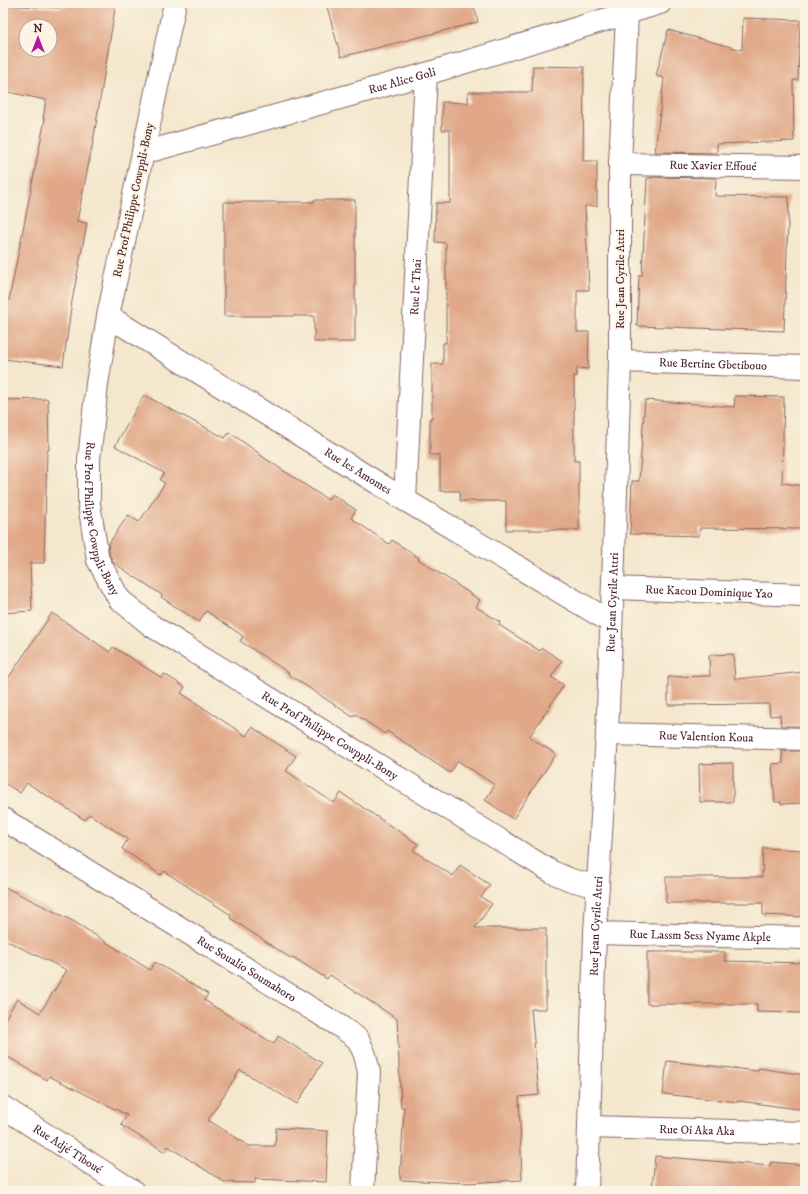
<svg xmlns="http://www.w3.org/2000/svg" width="808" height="1194" viewBox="0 0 808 1194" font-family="'IM FELL DW Pica',serif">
<rect width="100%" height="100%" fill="#fcf5e5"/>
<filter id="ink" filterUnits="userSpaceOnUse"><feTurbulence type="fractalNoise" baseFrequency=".025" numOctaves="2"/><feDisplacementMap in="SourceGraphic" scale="8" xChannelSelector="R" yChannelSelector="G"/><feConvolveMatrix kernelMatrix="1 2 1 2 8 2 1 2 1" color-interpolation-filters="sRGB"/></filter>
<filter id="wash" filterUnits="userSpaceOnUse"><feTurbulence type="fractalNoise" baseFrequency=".012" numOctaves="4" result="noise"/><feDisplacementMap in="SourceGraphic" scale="16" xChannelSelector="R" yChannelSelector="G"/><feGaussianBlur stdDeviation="0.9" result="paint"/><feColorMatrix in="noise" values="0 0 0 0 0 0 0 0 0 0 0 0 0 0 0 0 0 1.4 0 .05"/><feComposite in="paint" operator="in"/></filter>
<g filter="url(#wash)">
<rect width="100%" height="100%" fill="#f4e7cd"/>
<g id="blocks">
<g fill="#e0a888" fill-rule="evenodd">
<path d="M 63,3 L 116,3 L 93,142 L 77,221 L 87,223 L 72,301 L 63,366 L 3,359 L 3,300 L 9,300 L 45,119 L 43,119 L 46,100 L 3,91 L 3,5 L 62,8 ZM 26,26 L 50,26 L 50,50 L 26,50 Z"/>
<path d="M 326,3 L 473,3 L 478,22 L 341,57 Z"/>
<path d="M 743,18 L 800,20 L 798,80 L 793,80 L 794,141 L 717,144 L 717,153 L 655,152 L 664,78 L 656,76 L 668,30 L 742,50 Z"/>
<path d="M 533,66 L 584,67 L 583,161 L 597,161 L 597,206 L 585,206 L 589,290 L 577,290 L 577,332 L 589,332 L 588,369 L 577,368 L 577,376 L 574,376 L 574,461 L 579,461 L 579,530 L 506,530 L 506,501 L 460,501 L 460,491 L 440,491 L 440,455 L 430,455 L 430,418 L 432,418 L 432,364 L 443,364 L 443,343 L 446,343 L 446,243 L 435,242 L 436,203 L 450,203 L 450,130 L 442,130 L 442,102 L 468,103 L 468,92 L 532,92 Z"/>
<path d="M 652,177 L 716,178 L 715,196 L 789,197 L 784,331 L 637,326 L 639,275 L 642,275 L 647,178 L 652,178 Z"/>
<path d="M 314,200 L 355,200 L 355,342 L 314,342 L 314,316 L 224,316 L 224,202 L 314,202 Z"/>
<path d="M 144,395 L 225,438 L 229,432 L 260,454 L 260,455 L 328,500 L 332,494 L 356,510 L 351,518 L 389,544 L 392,540 L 419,558 L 418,559 L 480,600 L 476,607 L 500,622 L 499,625 L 540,651 L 542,648 L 562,661 L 551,677 L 564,685 L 529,737 L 556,754 L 513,819 L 485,800 L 495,785 L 458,761 L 450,773 L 387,731 L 385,734 L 355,714 L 353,717 L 288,674 L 289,673 L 240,641 L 243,636 L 206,611 L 199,622 L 161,597 L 162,595 L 114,563 L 110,556 L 108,545 L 128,515 L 139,522 L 165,483 L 160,480 L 164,473 L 115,446 Z"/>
<path d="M 735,396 L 784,397 L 782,483 L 805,486 L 805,529 L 700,528 L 699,536 L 630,534 L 632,481 L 639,481 L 645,400 L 734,407 Z"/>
<path d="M 48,399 L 49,450 L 47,450 L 44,563 L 30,563 L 32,611 L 3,613 L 3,400 Z"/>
<path d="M 52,613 L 110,652 L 113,647 L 162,678 L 164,674 L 185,687 L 181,693 L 246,736 L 252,727 L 296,756 L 286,771 L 334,803 L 341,793 L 418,844 L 413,850 L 453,876 L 460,865 L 490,885 L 481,897 L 492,904 L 475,928 L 546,928 L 546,1009 L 531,1009 L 539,1095 L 519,1097 L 522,1180 L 465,1183 L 400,1180 L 404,1107 L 401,1107 L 397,1019 L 330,975 L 327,979 L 293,957 L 292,959 L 230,918 L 231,915 L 164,871 L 161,875 L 122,849 L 128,839 L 89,814 L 85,820 L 27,783 L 20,793 L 3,782 L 3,686 Z"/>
<path d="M 733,654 L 735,679 L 805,672 L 805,726 L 781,726 L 780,715 L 770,716 L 769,704 L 668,705 L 668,677 L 710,676 L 709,655 Z"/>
<path d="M 782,751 L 805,751 L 805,803 L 781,804 L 781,802 L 775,802 L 772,764 L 783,763 Z"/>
<path d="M 733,763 L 733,802 L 700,802 L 699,764 Z"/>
<path d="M 763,848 L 805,850 L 805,917 L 763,915 L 763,903 L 666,903 L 666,877 L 762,877 Z"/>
<path d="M 3,886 L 73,921 L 150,970 L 155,962 L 208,994 L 204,1000 L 274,1044 L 278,1036 L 322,1063 L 297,1104 L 240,1070 L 208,1120 L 249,1146 L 275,1146 L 276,1128 L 328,1131 L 326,1182 L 255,1179 L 255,1183 L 224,1182 L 168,1146 L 165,1152 L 121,1125 L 127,1115 L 49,1076 L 47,1080 L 3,1054 L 3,1022 L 17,999 L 40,1013 L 67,970 L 3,939 Z"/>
<path d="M 647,952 L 725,952 L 725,961 L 805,963 L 805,1013 L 757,1012 L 757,1004 L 647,1004 Z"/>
<path d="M 667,1061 L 758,1071 L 758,1068 L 805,1075 L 805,1110 L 739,1101 L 739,1102 L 663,1094 Z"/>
<path d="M 655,1156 L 770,1166 L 771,1162 L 805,1165 L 805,1191 L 652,1191 Z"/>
</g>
</g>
</g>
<g filter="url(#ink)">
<use href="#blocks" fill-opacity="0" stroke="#866564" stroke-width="1"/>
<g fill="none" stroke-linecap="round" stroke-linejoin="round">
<g stroke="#866564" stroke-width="24">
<g id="minor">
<path id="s1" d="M 175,3 L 108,316 L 97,384 L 89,460 L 89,504 L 98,560 L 119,599 L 152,626 L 552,872 L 571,880 L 598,887"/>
<path id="s2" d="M 143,153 L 426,74 L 660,3"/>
<path id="s3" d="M 620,164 L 805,167"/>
<path id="s4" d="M 108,316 L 405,500 L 611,622"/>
<path id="s5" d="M 620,361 L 805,367"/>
<path id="s6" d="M 405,500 L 426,74"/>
<path id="s7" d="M 613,588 L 805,595"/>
<path id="s8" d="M 607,734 L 805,739"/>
<path id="s9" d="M 3,819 L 338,1025 L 358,1039 L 365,1055 L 369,1072 L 363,1191"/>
<path id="s10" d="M 595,933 L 805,938"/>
<path id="s11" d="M 3,1107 L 133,1191"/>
<path id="s12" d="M 589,1127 L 805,1133"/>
<path id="s13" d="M 587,1191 L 595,933 L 607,734 L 614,556 L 620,361 L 620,164 L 627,14"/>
</g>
</g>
<use href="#minor" stroke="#fff" stroke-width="22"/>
</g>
</g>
<g text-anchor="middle" stroke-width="4" stroke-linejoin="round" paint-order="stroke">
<g font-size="12" fill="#4a1f2b" stroke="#fcf5e5">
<text dy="4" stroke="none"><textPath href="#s2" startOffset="269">Rue Alice Goli</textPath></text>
<text dy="4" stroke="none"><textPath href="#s3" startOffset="93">Rue Xavier Effoué</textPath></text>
<text transform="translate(133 200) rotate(-78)" y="4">Rue Prof Philippe Cowppli-Bony</text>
<text transform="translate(620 279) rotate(-90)" y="4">Rue Jean Cyrile Attri</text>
<text dy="4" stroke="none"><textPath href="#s6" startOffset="213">Rue le Thaï</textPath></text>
<text dy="4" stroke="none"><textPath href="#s5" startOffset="93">Rue Bertine Gbetibouo</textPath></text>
<text dy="4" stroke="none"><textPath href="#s4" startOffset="294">Rue les Amomes</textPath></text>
<text dy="4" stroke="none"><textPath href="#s1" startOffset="526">Rue Prof Philippe Cowppli-Bony</textPath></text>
<text dy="4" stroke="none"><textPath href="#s7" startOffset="96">Rue Kacou Dominique Yao</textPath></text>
<text dy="4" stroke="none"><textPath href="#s13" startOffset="589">Rue Jean Cyrile Attri</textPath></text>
<text dy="4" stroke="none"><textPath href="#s1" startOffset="862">Rue Prof Philippe Cowppli-Bony</textPath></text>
<text dy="4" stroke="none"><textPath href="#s8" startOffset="99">Rue Valention Koua</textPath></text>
<text dy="4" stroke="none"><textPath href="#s13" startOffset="265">Rue Jean Cyrile Attri</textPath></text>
<text dy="4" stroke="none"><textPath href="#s10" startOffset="105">Rue Lassm Sess Nyame Akple</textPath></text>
<text dy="4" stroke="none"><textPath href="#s9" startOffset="286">Rue Soualio Soumahoro</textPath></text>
<text dy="4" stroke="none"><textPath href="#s12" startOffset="108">Rue Oi Aka Aka</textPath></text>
<text dy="4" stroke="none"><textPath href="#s11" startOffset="77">Rue Adjé Tiboué</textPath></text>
</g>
</g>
<rect width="808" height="1194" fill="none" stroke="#fcf5e5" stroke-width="16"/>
<g transform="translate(38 38)"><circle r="19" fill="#fcf5e5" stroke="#b59f9b"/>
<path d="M0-3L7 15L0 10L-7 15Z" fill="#b5179e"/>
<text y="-6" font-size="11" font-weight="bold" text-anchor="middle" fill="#4a1f2b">N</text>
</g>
</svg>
